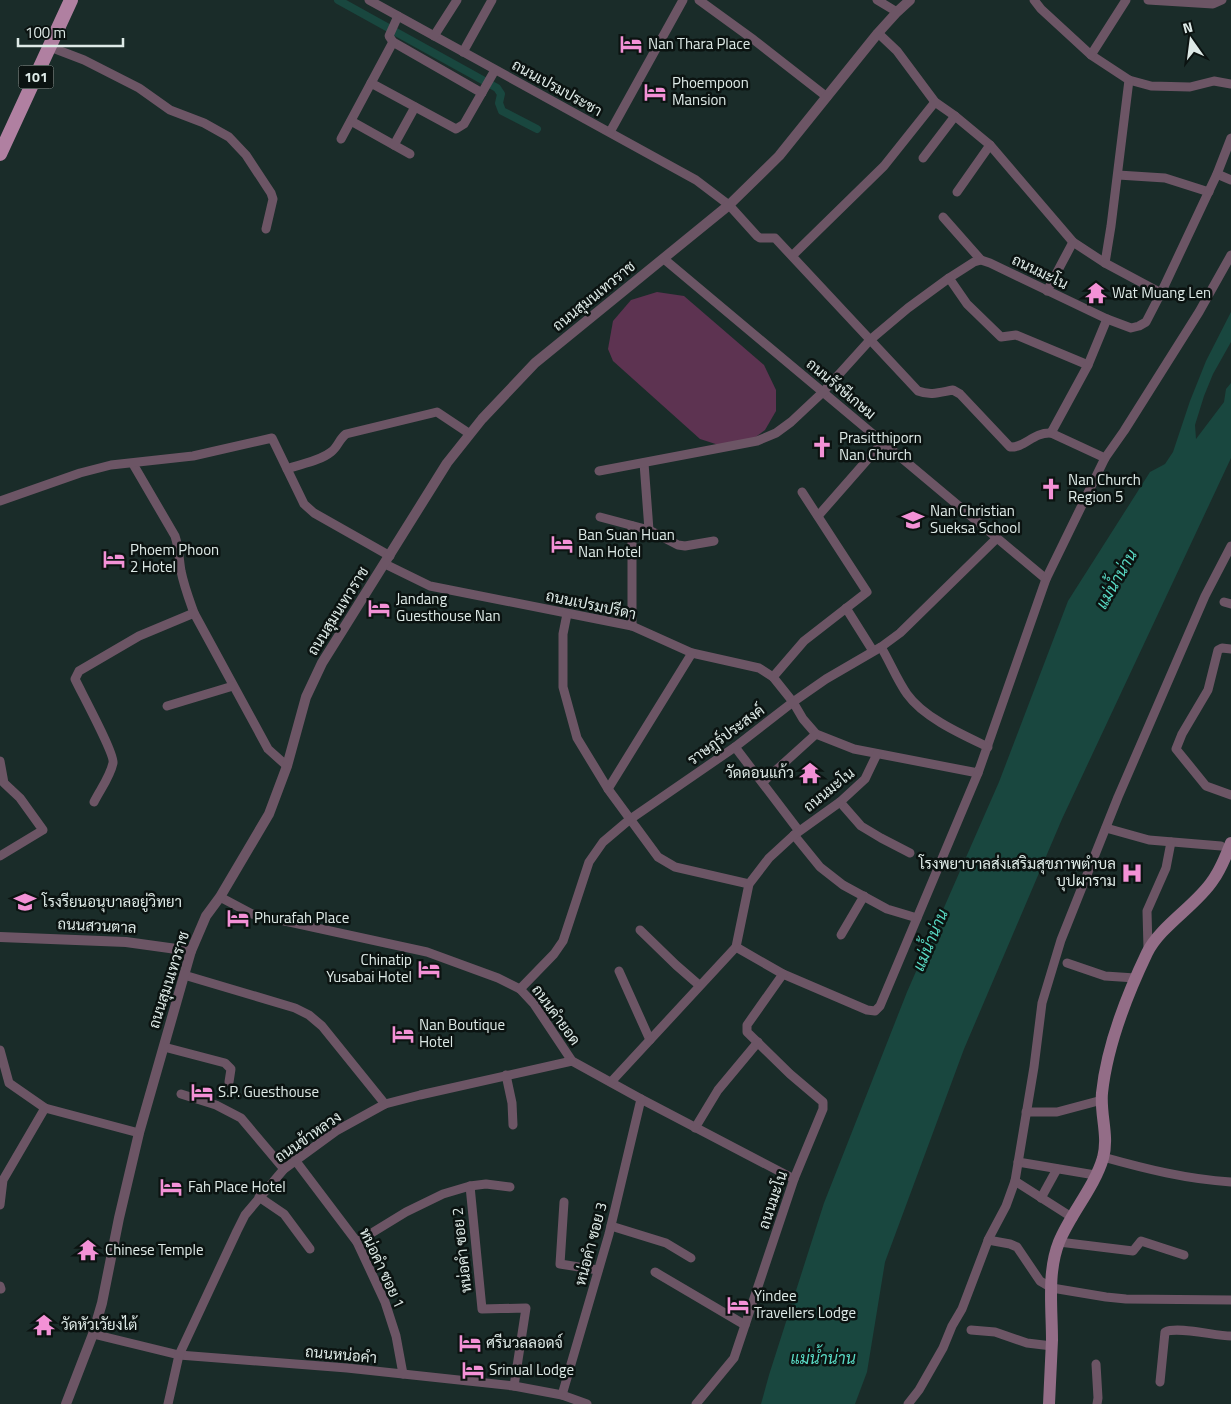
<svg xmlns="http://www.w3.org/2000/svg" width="1231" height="1404" viewBox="0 0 1231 1404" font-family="'Titillium Web',Sarabun,sans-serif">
<rect width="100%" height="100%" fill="#1a2c29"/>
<path fill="#5d3351" d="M 657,292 L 684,296 L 764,365 L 776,390 L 776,411 L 765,430 L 749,442 L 725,447 L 700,439 L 613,361 L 608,349 L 613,321 L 631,300 Z"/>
<path fill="#19473f" d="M 1231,312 L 1231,342 L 1213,374 L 1204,396 L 1195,425 L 1196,439 L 1224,402 L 1226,389 L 1231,383 L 1231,458 L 1062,819 L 964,1049 L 885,1262 L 867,1372 L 855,1404 L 761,1404 L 769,1375 L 824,1203 L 907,992 L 999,782 L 1068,601 L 1150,472 L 1165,464 L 1173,452 L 1190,401 L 1206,361 Z"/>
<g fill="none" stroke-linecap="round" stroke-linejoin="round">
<path stroke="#19473f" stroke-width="8" d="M 338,0 L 497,88 L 501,94 L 499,103 L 502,111 L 537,129"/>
<g stroke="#6c5565" stroke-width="9">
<path d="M 369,0 L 696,180 L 729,205 L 757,236 L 760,238 L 775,238 L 918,391 C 931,396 941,392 953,390 L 960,394 L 1010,447 C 1025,448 1033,432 1051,433 L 1105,458"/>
<path d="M 699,0 L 754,40 L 827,97"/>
<path d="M 877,0 L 897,12"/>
<path d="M 1034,0 L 1041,9 L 1091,55 L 1129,80 L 1151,86 L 1190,87 L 1214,81 L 1231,84"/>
<path d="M 1148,0 L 1213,4 L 1222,0"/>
<path d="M 398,16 L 389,36 L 393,42 L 482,93"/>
<path d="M 878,33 L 897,51 L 935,102 L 955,116 L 990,145 L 1073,242 L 1105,263 L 1161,293"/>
<path d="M 434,36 L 457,0"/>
<path d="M 50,47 L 84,60 L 139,88 L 170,110 L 204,123 L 229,137 L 246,155 L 271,193 L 273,199 L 266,229"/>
<path d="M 463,52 L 492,0"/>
<path d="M 1091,55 L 1126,0"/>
<path d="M 371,83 L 456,129 L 464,124 L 495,70"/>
<path d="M 351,121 L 410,154"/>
<path d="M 610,132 L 683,0"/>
<path d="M 341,139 L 393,42"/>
<path d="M 394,145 L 415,107"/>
<path d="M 923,158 L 955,116"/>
<path d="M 1217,174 L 1231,180"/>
<path d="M 1118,175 L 1165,178 L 1209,192"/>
<path d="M 957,192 L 990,145"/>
<path d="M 943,217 L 981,260"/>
<path d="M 793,255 L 884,166 L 935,102"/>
<path d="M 664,259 L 1046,579"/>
<path d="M 1105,263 L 1111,226 L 1129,80"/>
<path d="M 949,278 L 967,304 L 1001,337 L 1016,335 L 1088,365"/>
<path d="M 1047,291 L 1073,242"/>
<path d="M 1051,433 L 1088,365 L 1107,319"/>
<path d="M 644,463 L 649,530"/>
<path d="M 133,464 L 175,536 C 179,548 179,559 181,571 C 184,586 189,599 194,613 L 268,749 L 287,766"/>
<path d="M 287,469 C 301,464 320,461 331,452 C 338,447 339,439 346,434 L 437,412 L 470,434"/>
<path d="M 599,471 L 757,441 L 776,433 L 791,422 L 823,392 L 870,340 L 908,308 L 949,278 L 974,262 L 981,260 L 990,263 L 1107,319 L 1131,328 L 1139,326 L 1146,322 L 1161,293 L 1217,174 L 1231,138"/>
<path d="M 0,501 L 80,473 L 111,465 L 193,456 L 272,438 L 304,504 L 314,513 L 390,556"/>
<path d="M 818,516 L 882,443"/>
<path d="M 600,517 L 649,530 L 678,545 L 685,546 L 714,541"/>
<path d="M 632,526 L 632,626"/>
<path d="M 385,564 L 430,586 L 632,626 L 692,653 L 759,668 L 773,677 L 793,702 L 803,719 L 816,734 L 854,749 L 978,773 L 1046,579 L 1105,458 L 1124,431 L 1199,312 L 1231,255"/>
<path d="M 1224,602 L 1231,604"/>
<path d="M 846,608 L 873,651"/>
<path d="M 567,614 L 563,634 L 563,687 L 577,738 L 608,789 L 658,857 L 675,867 L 749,884"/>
<path d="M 881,647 C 890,662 897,680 907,694 C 924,718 963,735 988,747"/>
<path d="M 1231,649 L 1222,648 L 1218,650 L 1208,690 L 1182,734 L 1176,749 L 1206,786 L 1231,795"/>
<path d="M 773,677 L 804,641 L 867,592 L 802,492"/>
<path d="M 167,706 L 233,686"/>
<path d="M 735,747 L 799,831"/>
<path d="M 0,761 L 4,783 L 20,798 L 43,830 L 0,856"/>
<path d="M 763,782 L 816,734"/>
<path d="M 608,789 L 692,653"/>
<path d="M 94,802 C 100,790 110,777 113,763 C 115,754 81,692 75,679 L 79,671 L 139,636 L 194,613"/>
<path d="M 840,802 L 861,826 L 881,838 L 910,853"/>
<path d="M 1106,828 L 1149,840 L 1221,846"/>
<path d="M 794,835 L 820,867 L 843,885 L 887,909 L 917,918"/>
<path d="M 220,897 L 252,914 L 427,952 L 498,978 L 520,989 L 534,1004 L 572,1061 L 641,1099 L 794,1179"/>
<path d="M 640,930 L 676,965 L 699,985"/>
<path d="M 841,935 L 864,896"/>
<path d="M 736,947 L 783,974 L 867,1010 L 875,1011 L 880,1006 L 978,773"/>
<path d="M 1148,949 L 1147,911 L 1166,868 L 1171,842"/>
<path d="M 1067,963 L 1105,976 L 1135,978"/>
<path d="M 619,971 L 650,1040"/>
<path d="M 184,975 L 295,1008 L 309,1015 L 322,1026 L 385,1104"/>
<path d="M 520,989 L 554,954 L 563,941 L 589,862 L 603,842 L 629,820 L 735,747 L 793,702 L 826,679 L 881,647 L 900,633 L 997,538"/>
<path d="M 164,1047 L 225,1063 L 231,1069 L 229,1082"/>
<path d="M 0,1050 L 9,1083 L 45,1108 L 3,1180 L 0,1205"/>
<path d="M 506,1075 L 512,1103 L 513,1125"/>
<path d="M 611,1082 L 736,947 L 749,884 L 769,858 L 794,835 L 840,802 L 865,779 L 877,754"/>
<path d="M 181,1094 L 216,1105 L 241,1118 L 284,1169"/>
<path d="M 45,1108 L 139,1133"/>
<path d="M 1026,1112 L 1057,1112 L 1102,1100"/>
<path d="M 695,1128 L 718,1090 L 758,1042"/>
<path d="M 1103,1157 C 1146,1169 1186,1179 1231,1182"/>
<path d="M 295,1160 L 357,1242 L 385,1302 L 396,1336 L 403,1374"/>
<path d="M 1018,1162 L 1095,1175"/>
<path d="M 1015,1181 L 1073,1218"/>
<path d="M 470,1186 L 482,1309 L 526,1308 L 514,1386"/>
<path d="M 259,1197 L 284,1214 L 310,1249"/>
<path d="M 1041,1198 L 1057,1169"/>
<path d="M 564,1202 L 560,1264 L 598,1270"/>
<path d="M 611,1226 L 666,1243 L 691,1258"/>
<path d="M 988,1240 L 1010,1244 L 1017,1247 L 1040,1281 L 1052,1288 L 1106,1297 L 1126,1299 L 1231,1300"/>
<path d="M 357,1242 L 406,1212 L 443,1194 L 470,1186 L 486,1184 L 510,1187"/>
<path d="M 1059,1242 L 1133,1251 L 1141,1241 L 1184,1255"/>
<path d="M 655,1272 L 745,1325"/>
<path d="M 0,1286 L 1,1289"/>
<path d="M 971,1330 L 995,1332 L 1027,1343 L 1052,1346"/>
<path d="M 93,1334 L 179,1355 L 347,1368 L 514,1386 L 562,1395 L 587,1404"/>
<path d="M 1096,1364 L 1098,1398 L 1097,1404"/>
<path d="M 1160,1382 L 1165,1332 C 1178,1326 1215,1336 1231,1336"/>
<path d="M 562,1395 L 609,1234 L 641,1099"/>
<path d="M 168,1404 L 179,1355 L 237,1231 L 245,1215 L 284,1169 L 336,1131 L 385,1104 L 420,1095 L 572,1061"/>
<path d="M 696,1404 L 734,1358 L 794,1179 L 823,1109 L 823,1102 L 790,1074 L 747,1032 L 747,1025 L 783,974"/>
<path d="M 908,1404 L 919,1390 L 943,1348 L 952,1326 L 962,1309 L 989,1238 L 1006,1206 L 1015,1181 L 1034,1067 L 1042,1003 L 1061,940 L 1118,797 L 1205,596 L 1231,546"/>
</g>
<g stroke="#6c5565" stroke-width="10">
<path d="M 0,937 L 126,942 L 191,951"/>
<path d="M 66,1404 L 93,1334 L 102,1303 L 119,1218 L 139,1133 L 191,951 L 206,916 L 220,897 L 269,814 L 287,766 L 306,697 L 322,663 L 447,463 L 482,419 L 535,363 L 729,205 L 779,156 L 878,33 L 897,12 L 910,0"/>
</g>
<path stroke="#936d87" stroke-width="12" d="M 1049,1404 C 1050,1383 1051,1361 1052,1340 C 1052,1308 1047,1272 1059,1242 C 1071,1213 1094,1188 1103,1158 C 1109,1136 1100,1115 1102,1093 C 1107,1045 1126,997 1147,953 C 1160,926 1197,905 1213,880 C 1221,869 1226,856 1231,843"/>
<path stroke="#b080a1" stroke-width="14" d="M 0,154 L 71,0"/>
</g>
<defs>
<g id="hotel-bare" transform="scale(1.725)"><path d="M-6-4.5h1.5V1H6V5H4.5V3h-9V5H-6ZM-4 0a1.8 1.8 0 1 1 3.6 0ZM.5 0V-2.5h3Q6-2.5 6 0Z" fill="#f391d6" stroke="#0b1311" stroke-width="2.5" paint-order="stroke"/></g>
<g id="temple-bare" transform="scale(1.725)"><path d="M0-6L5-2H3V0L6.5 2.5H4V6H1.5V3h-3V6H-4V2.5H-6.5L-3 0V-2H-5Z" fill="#f391d6" stroke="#0b1311" stroke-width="2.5" paint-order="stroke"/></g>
<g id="church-bare" transform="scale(1.725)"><path d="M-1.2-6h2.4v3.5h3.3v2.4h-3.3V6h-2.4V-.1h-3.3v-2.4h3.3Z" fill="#f391d6" stroke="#0b1311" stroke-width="2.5" paint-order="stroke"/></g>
<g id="school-bare" transform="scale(1.725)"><path d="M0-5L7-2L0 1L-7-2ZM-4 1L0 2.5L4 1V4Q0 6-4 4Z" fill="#f391d6" stroke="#0b1311" stroke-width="2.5" paint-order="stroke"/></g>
<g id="hospital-bare" transform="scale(1.725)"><path d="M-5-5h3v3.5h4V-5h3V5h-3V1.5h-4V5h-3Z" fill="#f391d6" stroke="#0b1311" stroke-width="2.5" paint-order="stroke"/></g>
</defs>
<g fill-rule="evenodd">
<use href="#hotel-bare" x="631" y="44"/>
<use href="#hotel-bare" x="655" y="92"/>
<use href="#temple-bare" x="1096" y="293"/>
<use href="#church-bare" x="822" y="447"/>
<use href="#church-bare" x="1051" y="489"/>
<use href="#school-bare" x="913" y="520"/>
<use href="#hotel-bare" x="562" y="544"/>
<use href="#hotel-bare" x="114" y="559"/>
<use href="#hotel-bare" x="379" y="608"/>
<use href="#temple-bare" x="810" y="773"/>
<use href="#hospital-bare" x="1132" y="873"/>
<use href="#school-bare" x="25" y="902"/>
<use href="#hotel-bare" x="238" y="918"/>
<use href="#hotel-bare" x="429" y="969"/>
<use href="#hotel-bare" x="403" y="1034"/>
<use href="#hotel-bare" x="202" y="1092"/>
<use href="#hotel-bare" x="171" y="1187"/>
<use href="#temple-bare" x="88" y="1250"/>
<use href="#hotel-bare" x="738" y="1305"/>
<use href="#temple-bare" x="44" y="1325"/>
<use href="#hotel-bare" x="470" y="1343"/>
<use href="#hotel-bare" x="473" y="1370"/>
</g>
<g text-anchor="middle" stroke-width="5" stroke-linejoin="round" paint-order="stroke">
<rect fill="#0b1311" stroke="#9faaa7" stroke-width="1" x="18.5" y="65.5" width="35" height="23" rx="4"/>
<g font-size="14" font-weight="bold" fill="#deeae7">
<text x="36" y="82">101</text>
</g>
<g font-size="15" fill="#deeae7" stroke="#0b1311" text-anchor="start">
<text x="648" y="49">Nan Thara Place</text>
<text x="672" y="88">Phoempoon<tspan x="672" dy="17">Mansion</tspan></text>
<text x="1112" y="298">Wat Muang Len</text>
<text x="839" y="443">Prasitthiporn<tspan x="839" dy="17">Nan Church</tspan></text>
<text x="1068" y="485">Nan Church<tspan x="1068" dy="17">Region 5</tspan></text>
<text x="930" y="516">Nan Christian<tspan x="930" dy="17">Sueksa School</tspan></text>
<text x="578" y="540">Ban Suan Huan<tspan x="578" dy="17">Nan Hotel</tspan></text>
<text x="130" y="555">Phoem Phoon<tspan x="130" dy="17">2 Hotel</tspan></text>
<text x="396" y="604">Jandang<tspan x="396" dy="17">Guesthouse Nan</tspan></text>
<text x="794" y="778" text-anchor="end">วัดดอนแก้ว</text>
<text x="1116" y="869" text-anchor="end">โรงพยาบาลส่งเสริมสุขภาพตำบล<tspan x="1116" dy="17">บุปผาราม</tspan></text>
<text x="42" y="907">โรงรียนอนุบาลอยู่วิทยา</text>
<text x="254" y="923">Phurafah Place</text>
<text x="412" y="965" text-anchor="end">Chinatip<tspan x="412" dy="17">Yusabai Hotel</tspan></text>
<text x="419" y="1030">Nan Boutique<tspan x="419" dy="17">Hotel</tspan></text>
<text x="218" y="1097">S.P. Guesthouse</text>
<text x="188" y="1192">Fah Place Hotel</text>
<text x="105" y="1255">Chinese Temple</text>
<text x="754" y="1301">Yindee<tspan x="754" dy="17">Travellers Lodge</tspan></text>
<text x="61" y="1330">วัดหัวเวัยงไต้</text>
<text x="486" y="1348">ศรีนวลลอดจ์</text>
<text x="489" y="1375">Srinual Lodge</text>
</g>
<g font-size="15" fill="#deeae7" stroke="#0b1311">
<text transform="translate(557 88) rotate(29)" y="5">ถนนเปรมประชา</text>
<text transform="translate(1040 272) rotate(26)" y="5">ถนนมะโน</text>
<text transform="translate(594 296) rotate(-39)" y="5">ถนนสุมนเทวราช</text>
<text transform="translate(841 389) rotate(40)" y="5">ถนนรังษีเกษม</text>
<text transform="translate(591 605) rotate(12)" y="5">ถนนเปรมปรีดา</text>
<text transform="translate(338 611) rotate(-58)" y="5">ถนนสุมนเทวราช</text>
<text transform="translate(726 735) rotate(-36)" y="5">ราษฎร์ประสงค์</text>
<text transform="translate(829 790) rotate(-39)" y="5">ถนนมะโน</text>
<text transform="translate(97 926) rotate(3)" y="5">ถนนสวนตาล</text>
<text transform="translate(169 980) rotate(-72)" y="5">ถนนสุมนเทวราช</text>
<text transform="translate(556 1015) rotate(54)" y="5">ถนนคำยอด</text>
<text transform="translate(308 1137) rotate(-35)" y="5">ถนนข้าหลวง</text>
<text transform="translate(773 1200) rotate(-71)" y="5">ถนนมะโน</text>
<text transform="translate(591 1244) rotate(-75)" y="5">หน่อคำ ซอย 3</text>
<text transform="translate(462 1250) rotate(-96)" y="5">หน่อคำ ซอย 2</text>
<text transform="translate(382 1268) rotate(65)" y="5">หน่อคำ ซอย 1</text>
<text transform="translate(341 1355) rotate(5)" y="5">ถนนหน่อคำ</text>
</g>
<g font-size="16" font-style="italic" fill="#58d8c3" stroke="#0b1311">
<text transform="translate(1116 579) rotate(-60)" y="6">แม่น้ำน่าน</text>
<text transform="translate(930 940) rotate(-67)" y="6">แม่น้ำน่าน</text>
<text x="823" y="1364">แม่น้ำน่าน</text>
</g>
</g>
<g transform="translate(1191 40) rotate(346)" stroke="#0b1311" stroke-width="4" paint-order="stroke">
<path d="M0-4L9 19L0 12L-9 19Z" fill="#deeae7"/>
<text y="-8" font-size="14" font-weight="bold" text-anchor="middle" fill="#deeae7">N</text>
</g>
<path d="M18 38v8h105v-8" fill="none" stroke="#deeae7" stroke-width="2.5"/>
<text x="25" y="38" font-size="15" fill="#deeae7" stroke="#0b1311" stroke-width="4" paint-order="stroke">100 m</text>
</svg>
